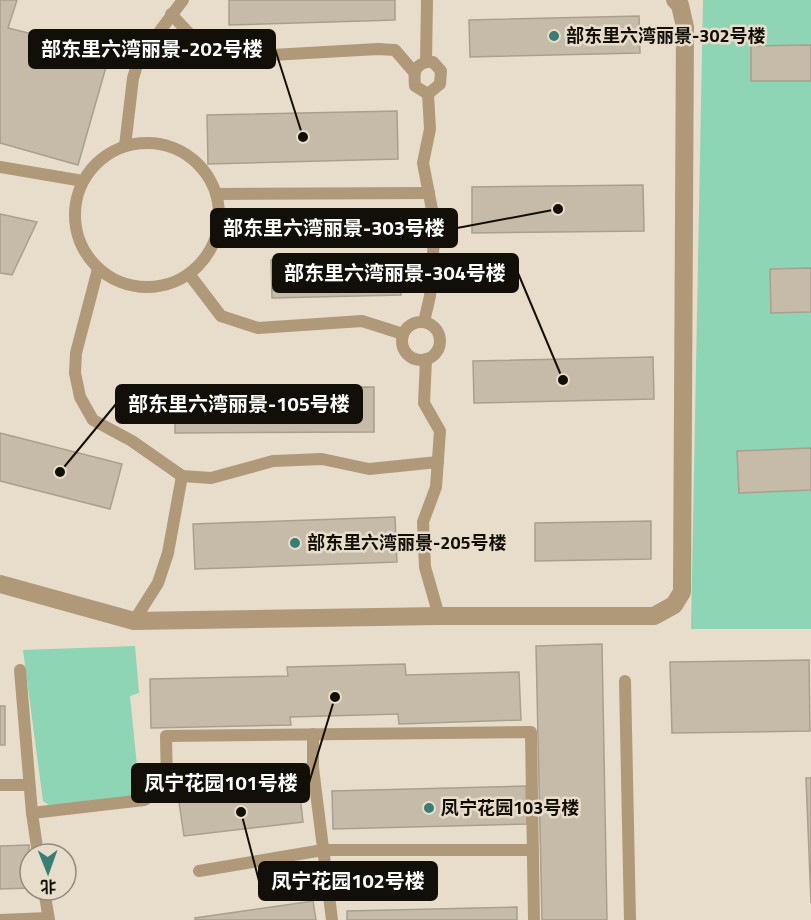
<svg xmlns="http://www.w3.org/2000/svg" width="811" height="920" viewBox="0 0 811 920" font-family="'Titillium Web','Noto Sans SC',sans-serif">
<rect width="100%" height="100%" fill="#e7ddca"/>
<g fill="#8dd5b4">
<path d="M 703,0 L 811,0 L 811,629 L 691,629 Z"/>
<path d="M 135,646 L 139,693 L 130,696 L 139,786 L 129,798 L 52,807 L 43,801 L 23,650 Z"/>
</g>
<g fill="#c5bba8" stroke="#a89f8d" stroke-width="1.5">
<path d="M 0,0 L 17,0 L 8,28 L 110,53 L 78,165 L 0,143 Z"/>
<path d="M 229,0 L 395,0 L 395,20 L 229,25 Z"/>
<path d="M 639,16 L 640,53 L 470,57 L 469,20 Z"/>
<path d="M 811,45 L 811,81 L 751,81 L 751,46 Z"/>
<path d="M 397,111 L 398,159 L 208,164 L 207,115 Z"/>
<path d="M 643,185 L 644,231 L 472,233 L 472,187 Z"/>
<path d="M 0,214 L 37,222 L 12,275 L 0,273 Z"/>
<path d="M 400,257 L 401,295 L 272,298 L 271,260 Z"/>
<path d="M 811,268 L 811,312 L 771,313 L 770,269 Z"/>
<path d="M 653,357 L 654,399 L 474,403 L 473,361 Z"/>
<path d="M 374,387 L 374,432 L 175,433 L 175,388 Z"/>
<path d="M 0,433 L 122,464 L 110,509 L 0,481 Z"/>
<path d="M 811,448 L 811,490 L 739,493 L 737,451 Z"/>
<path d="M 395,517 L 397,562 L 195,569 L 193,524 Z"/>
<path d="M 651,521 L 651,559 L 535,561 L 535,523 Z"/>
<path d="M 602,644 L 607,920 L 542,920 L 536,646 Z"/>
<path d="M 809,660 L 810,731 L 672,733 L 670,662 Z"/>
<path d="M 405,664 L 406,675 L 519,672 L 521,720 L 399,724 L 398,714 L 290,717 L 291,725 L 151,728 L 150,679 L 288,676 L 287,667 Z"/>
<rect x="0" y="706" width="5" height="39"/>
<path d="M 806,778 L 811,778 L 811,903 Z"/>
<path d="M 526,786 L 527,824 L 333,829 L 332,791 Z"/>
<path d="M 299,787 L 303,822 L 184,836 L 179,802 Z"/>
<path d="M 29,845 L 30,888 L 0,889 L 0,846 Z"/>
<path d="M 313,901 L 316,920 L 195,920 L 195,918 Z"/>
<path d="M 517,907 L 517,920 L 347,920 L 347,911 Z"/>
</g>
<g fill="none" stroke-linecap="round" stroke-linejoin="round">
<g stroke="#af9979" stroke-width="12">
<path d="M 171,14 L 202,47 L 235,57 L 378,49 L 395,50 L 414,72"/>
<path d="M 426,62 L 433,62 L 441,71 L 440,84 L 428,94 L 415,86 C 414,73 413,67 426,62 Z"/>
<path d="M 426,62 L 427,0"/>
<circle cx="147" cy="215" r="72"/>
<path d="M 125,146 L 133,78 L 139,59 L 183,0"/>
<path d="M 0,167 L 83,181"/>
<path d="M 216,194 L 429,193"/>
<path d="M 218,228 L 435,225"/>
<path d="M 98,269 L 76,353 L 75,373 L 80,397 L 93,420 L 132,441 L 182,476 L 211,478 L 273,461 L 322,459 L 369,469 L 438,462"/>
<path d="M 189,274 L 221,316 L 258,328 L 362,321 L 403,334"/>
<path d="M 424,322 L 430,296 L 435,225 L 423,163 L 430,129 L 428,94"/>
<circle cx="421" cy="341" r="19"/>
<path d="M 426,359 L 424,403 L 440,431 L 436,487 L 423,522 L 425,567 L 439,616"/>
<path d="M 134,621 L 158,583 L 168,553 L 182,476"/>
<path d="M 20,670 L 32,813"/>
<path d="M 625,681 L 630,920"/>
<path d="M 313,734 L 313,768"/>
<path d="M 0,785 L 28,785"/>
<path d="M 167,787 L 166,736 L 531,732 L 534,920"/>
<path d="M 38,854 L 32,813 L 144,800 L 167,787 L 313,768 L 332,920"/>
<path d="M 199,871 L 323,850 L 533,850"/>
<path d="M 44,890 L 49,920"/>
<path d="M 0,920 L 48,918"/>
</g>
<path stroke="#af9979" stroke-width="18" d="M 0,584 L 134,621 L 439,616 L 654,616 L 674,605 L 682,592 L 685,27 L 680,5 L 675,0"/>
</g>
<g fill="#397e75" stroke="#e7ddca" stroke-width="2">
<circle cx="554" cy="36" r="6"/>
<circle cx="295" cy="543" r="6"/>
<circle cx="429" cy="808" r="6"/>
</g>
<g text-anchor="middle" stroke-width="5" stroke-linejoin="round" paint-order="stroke">
<g font-size="18" font-weight="bold" fill="#120f08" stroke="#e7ddca" text-anchor="start">
<text x="566" y="42">部东里六湾丽景-302号楼</text>
<text x="307" y="549">部东里六湾丽景-205号楼</text>
<text x="441" y="814">凤宁花园103号楼</text>
</g>
</g>
<path fill="none" stroke="#120f08" stroke-width="2" d="M303 137L275 49M558 209L457 228M563 380L518 273M60 472L116 404M335 697L309 783M241 812L259 881"/>
<g fill="#120f08" stroke="#e7ddca" stroke-width="2">
<circle cx="303" cy="137" r="6"/>
<circle cx="558" cy="209" r="6"/>
<circle cx="563" cy="380" r="6"/>
<circle cx="60" cy="472" r="6"/>
<circle cx="335" cy="697" r="6"/>
<circle cx="241" cy="812" r="6"/>
</g>
<g fill="#120f08" stroke="#120f08" stroke-width="2">
<rect x="29" y="30" width="246" height="38" rx="6"/>
<rect x="211" y="209" width="246" height="38" rx="6"/>
<rect x="273" y="254" width="245" height="38" rx="6"/>
<rect x="116" y="385" width="246" height="38" rx="6"/>
<rect x="132" y="764" width="177" height="38" rx="6"/>
<rect x="259" y="862" width="178" height="38" rx="6"/>
</g>
<g font-size="20" text-anchor="middle" font-weight="bold" fill="#fff">
<text x="152" y="56">部东里六湾丽景-202号楼</text>
<text x="334" y="235">部东里六湾丽景-303号楼</text>
<text x="395" y="280">部东里六湾丽景-304号楼</text>
<text x="239" y="411">部东里六湾丽景-105号楼</text>
<text x="221" y="790">凤宁花园101号楼</text>
<text x="348" y="888">凤宁花园102号楼</text>
</g>
<g transform="translate(48 872) rotate(179)"><circle r="28" fill="#e7ddca" stroke="#928b7c" stroke-width="1.5"/>
<path d="M0-4.5L10 22L0 15L-10 22Z" fill="#397e75"/>
<text y="-9" font-size="16" font-weight="bold" text-anchor="middle" fill="#120f08">北</text>
</g>
</svg>
